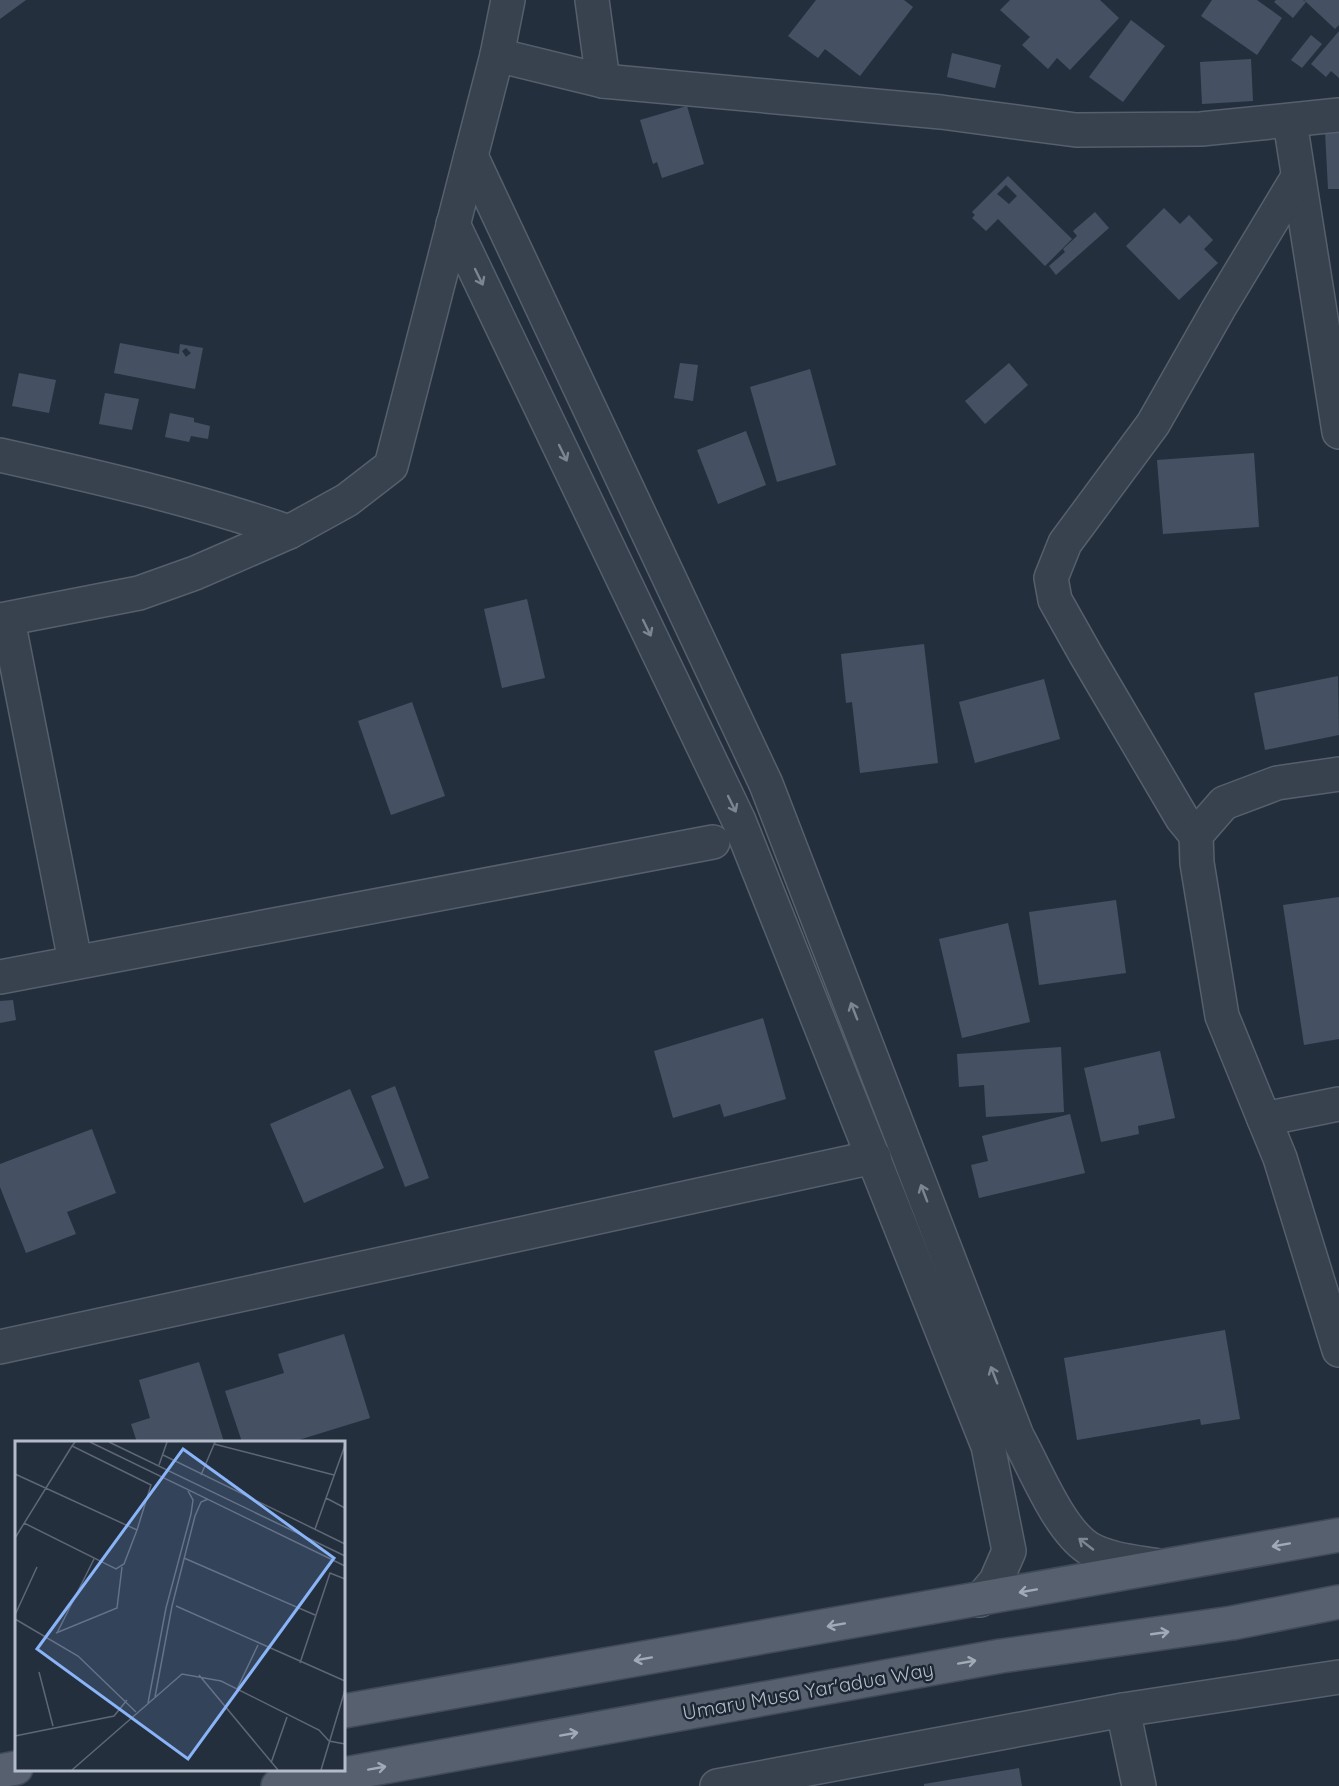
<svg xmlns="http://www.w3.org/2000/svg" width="1339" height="1786" viewBox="0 0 1339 1786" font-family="Quicksand,sans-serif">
<rect width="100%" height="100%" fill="#242f3e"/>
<g fill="#455162" fill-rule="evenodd">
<path d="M 0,0 L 26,0 L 0,19 Z"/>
<path d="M 816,0 L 904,0 L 913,7 L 860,76 L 825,49 L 818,58 L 788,36 Z"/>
<path d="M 1010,0 L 1100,0 L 1119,18 L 1070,70 L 1057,58 L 1048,69 L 1022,45 L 1030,37 L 1000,10 Z"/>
<path d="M 1212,0 L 1257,0 L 1282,18 L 1257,55 L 1201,16 Z"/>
<path d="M 1276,0 L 1303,0 L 1306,2 L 1293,18 L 1274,2 Z"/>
<path d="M 1304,0 L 1339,0 L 1339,25 L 1335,29 Z"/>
<path d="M 1131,20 L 1165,46 L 1123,102 L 1089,77 Z"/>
<path d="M 1339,31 L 1339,78 L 1331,71 L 1326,77 L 1311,64 Z"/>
<path d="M 1311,35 L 1322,44 L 1302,68 L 1291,60 Z"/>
<path d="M 952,53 L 1001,65 L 995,88 L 947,77 Z"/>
<path d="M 1251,59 L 1253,101 L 1202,104 L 1200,62 Z"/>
<path d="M 687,106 L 704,164 L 662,178 L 657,162 L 653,164 L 640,120 Z"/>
<path d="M 1325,131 L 1339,131 L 1339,189 L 1328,189 Z"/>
<path d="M 1008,176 L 1072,239 L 1045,266 L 998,219 L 986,231 L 972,218 L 975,215 L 972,212 ZM 1006,185 L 1017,196 L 1009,204 L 997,194 Z"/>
<path d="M 1164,208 L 1180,224 L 1189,215 L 1213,240 L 1204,249 L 1218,263 L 1179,300 L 1126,246 Z"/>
<path d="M 1095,212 L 1109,228 L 1056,275 L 1049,266 L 1065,252 L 1063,249 L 1077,236 L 1073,231 Z"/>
<path d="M 120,343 L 179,354 L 180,344 L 203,348 L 195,389 L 114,373 ZM 186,348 L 191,353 L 186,357 L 182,351 Z"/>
<path d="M 680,363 L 698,365 L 693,401 L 674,398 Z"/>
<path d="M 1009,363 L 1028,385 L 985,424 L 965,401 Z"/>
<path d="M 810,369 L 836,465 L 777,482 L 750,387 Z"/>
<path d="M 19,373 L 56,380 L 49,413 L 12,406 Z"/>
<path d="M 105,393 L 139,399 L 132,430 L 99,424 Z"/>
<path d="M 170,413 L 194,418 L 194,422 L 210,426 L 208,439 L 191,436 L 189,442 L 165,437 Z"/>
<path d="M 746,431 L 766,485 L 718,504 L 697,450 Z"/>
<path d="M 1254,453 L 1259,527 L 1163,534 L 1157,460 Z"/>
<path d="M 527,599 L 545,678 L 502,688 L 484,609 Z"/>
<path d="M 924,644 L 938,763 L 860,773 L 852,702 L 846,703 L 841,654 Z"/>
<path d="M 1338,676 L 1339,735 L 1265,750 L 1254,693 Z"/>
<path d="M 1044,679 L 1060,739 L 975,763 L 959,702 Z"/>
<path d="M 412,702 L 445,796 L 391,815 L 358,721 Z"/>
<path d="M 1339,897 L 1339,1039 L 1304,1045 L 1283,905 Z"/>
<path d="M 1116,900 L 1126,973 L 1039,985 L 1029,912 Z"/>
<path d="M 1008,923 L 1030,1022 L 962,1038 L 939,939 Z"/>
<path d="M 13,1000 L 16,1020 L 0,1023 L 0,1001 Z"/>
<path d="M 763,1018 L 786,1099 L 724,1117 L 720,1104 L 673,1118 L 654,1051 Z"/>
<path d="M 1061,1047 L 1064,1112 L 986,1117 L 984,1085 L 959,1087 L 957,1054 Z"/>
<path d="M 1160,1051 L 1175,1118 L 1138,1126 L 1139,1134 L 1101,1142 L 1084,1068 Z"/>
<path d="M 395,1086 L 429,1178 L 405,1187 L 371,1096 Z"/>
<path d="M 350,1089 L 384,1168 L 304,1203 L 270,1124 Z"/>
<path d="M 1070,1114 L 1085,1173 L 979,1198 L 971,1165 L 988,1161 L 982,1136 Z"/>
<path d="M 92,1129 L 116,1193 L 67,1212 L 76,1234 L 26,1253 L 0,1187 L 0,1164 Z"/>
<path d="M 1225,1330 L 1240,1419 L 1201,1425 L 1200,1419 L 1077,1440 L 1064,1358 Z"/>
<path d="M 344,1334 L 370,1418 L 292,1442 L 242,1442 L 225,1391 L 284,1373 L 278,1354 Z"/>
<path d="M 199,1362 L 224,1442 L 137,1442 L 131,1424 L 150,1418 L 139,1380 Z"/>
<path d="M 1019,1768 L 1022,1786 L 924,1786 L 924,1784 Z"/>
</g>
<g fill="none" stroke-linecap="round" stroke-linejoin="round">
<g stroke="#565f6c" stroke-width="36">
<g id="minor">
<path d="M 592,0 L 603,81"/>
<path d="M 497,55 L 603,81 L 941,112 L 1076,130 L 1201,129 L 1339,115"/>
<path d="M 1290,122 L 1339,432"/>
<path d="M 471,156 L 766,784 L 1017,1436 C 1035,1468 1058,1528 1088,1548 C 1108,1560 1136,1562 1159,1566"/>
<path d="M 453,224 L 739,821 L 988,1446 L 1009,1551 L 996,1581 L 980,1600"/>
<path d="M 0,455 C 98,477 194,499 289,532"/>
<path d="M 0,620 L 139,593 L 195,573 L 289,532 L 347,500 L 391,466 L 497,55 L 508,0"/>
<path d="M 8,620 L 75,961"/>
<path d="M 1196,835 L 1182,818 L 1086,655 L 1055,600 L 1051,578 L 1065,543 L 1153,424 L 1219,308 L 1298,177"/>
<path d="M 0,977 L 713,842"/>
<path d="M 1339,1104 L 1264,1119 L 1280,1158 L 1339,1350"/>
<path d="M 1264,1119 L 1222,1016 L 1197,863 L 1196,835 L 1224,803 L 1277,783 L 1339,774"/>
<path d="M 0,1347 L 874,1157"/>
<path d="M 1123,1710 L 1139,1786"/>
<path d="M 717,1786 L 1123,1710 L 1339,1677"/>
</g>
</g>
<g stroke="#414a57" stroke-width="36">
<g id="major">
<path d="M 344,1711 L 1339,1535"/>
<path d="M 0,1771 L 16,1768"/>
<path d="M 278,1786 L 1001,1656 L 1232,1623 L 1339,1602"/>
</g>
</g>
<use href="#minor" stroke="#38414e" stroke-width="33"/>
<use href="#major" stroke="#56606e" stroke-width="33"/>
</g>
<defs><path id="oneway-shaft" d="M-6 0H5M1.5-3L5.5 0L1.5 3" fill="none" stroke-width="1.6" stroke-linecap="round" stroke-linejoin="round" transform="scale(1.5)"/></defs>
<g stroke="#7c8592">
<use href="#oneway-shaft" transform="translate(479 277) rotate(64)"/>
<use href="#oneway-shaft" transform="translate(563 453) rotate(64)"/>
<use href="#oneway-shaft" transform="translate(647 628) rotate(64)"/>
<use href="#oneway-shaft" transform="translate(732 804) rotate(64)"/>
<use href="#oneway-shaft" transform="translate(854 1011) rotate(-111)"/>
<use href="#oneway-shaft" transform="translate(924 1193) rotate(-111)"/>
<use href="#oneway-shaft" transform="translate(994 1375) rotate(-111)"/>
<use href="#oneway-shaft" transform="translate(1086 1544) rotate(-142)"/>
</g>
<g stroke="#a1aab7">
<use href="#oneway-shaft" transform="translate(1281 1545) rotate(170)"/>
<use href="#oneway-shaft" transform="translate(1028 1591) rotate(170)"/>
<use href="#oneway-shaft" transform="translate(836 1625) rotate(170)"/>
<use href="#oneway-shaft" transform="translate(1160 1633) rotate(-8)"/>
<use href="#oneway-shaft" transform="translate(643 1659) rotate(170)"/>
<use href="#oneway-shaft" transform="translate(967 1662) rotate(-10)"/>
<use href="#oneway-shaft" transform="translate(569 1734) rotate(-10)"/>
<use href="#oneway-shaft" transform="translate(377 1768) rotate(-10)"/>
</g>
<g text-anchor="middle" stroke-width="5" stroke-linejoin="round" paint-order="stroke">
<g font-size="20" fill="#b4bcc9" stroke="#1d2633">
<text transform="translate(808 1691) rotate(-10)" y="7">Umaru Musa Yar'adua Way</text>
</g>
</g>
<g transform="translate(15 1441)">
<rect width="330" height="330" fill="#242f3e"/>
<path fill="none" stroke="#5e6776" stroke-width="1.5" d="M 75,1 L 330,125M 94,1 L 330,115M 199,3 L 319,34M 148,14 L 330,103M 144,24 L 152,1M 0,33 L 122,89 L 136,44 L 57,5 L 60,1M 186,34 L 200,1M 311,57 L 330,67M 9,82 L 101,128 L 109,123 L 122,89M 300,88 L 330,4M 0,97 L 57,5M 169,117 L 300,174M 161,165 L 330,240M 0,174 L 22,126M 0,178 L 63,215 L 121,271M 41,192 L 102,167 L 107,126M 42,192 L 79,118M 285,222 L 315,132 L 330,138M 24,231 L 38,285M 184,234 L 263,329M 222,248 L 243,204M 140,256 L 157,165 L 180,75 L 186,61 L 193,58M 133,262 L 151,167 L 176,73 L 178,59 L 173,50M 0,295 L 99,275 L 112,259M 256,322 L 272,276M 57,329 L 167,233 L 206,240 L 304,289 L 314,300 L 330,303M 306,329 L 330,249"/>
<path fill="#8ab4f8" fill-opacity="0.15" stroke="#8ab4f8" stroke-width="3" d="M 168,8 L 319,117 L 173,318 L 22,208 Z"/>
<rect width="330" height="330" fill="none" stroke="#b4bcc9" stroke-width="3"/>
</g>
</svg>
